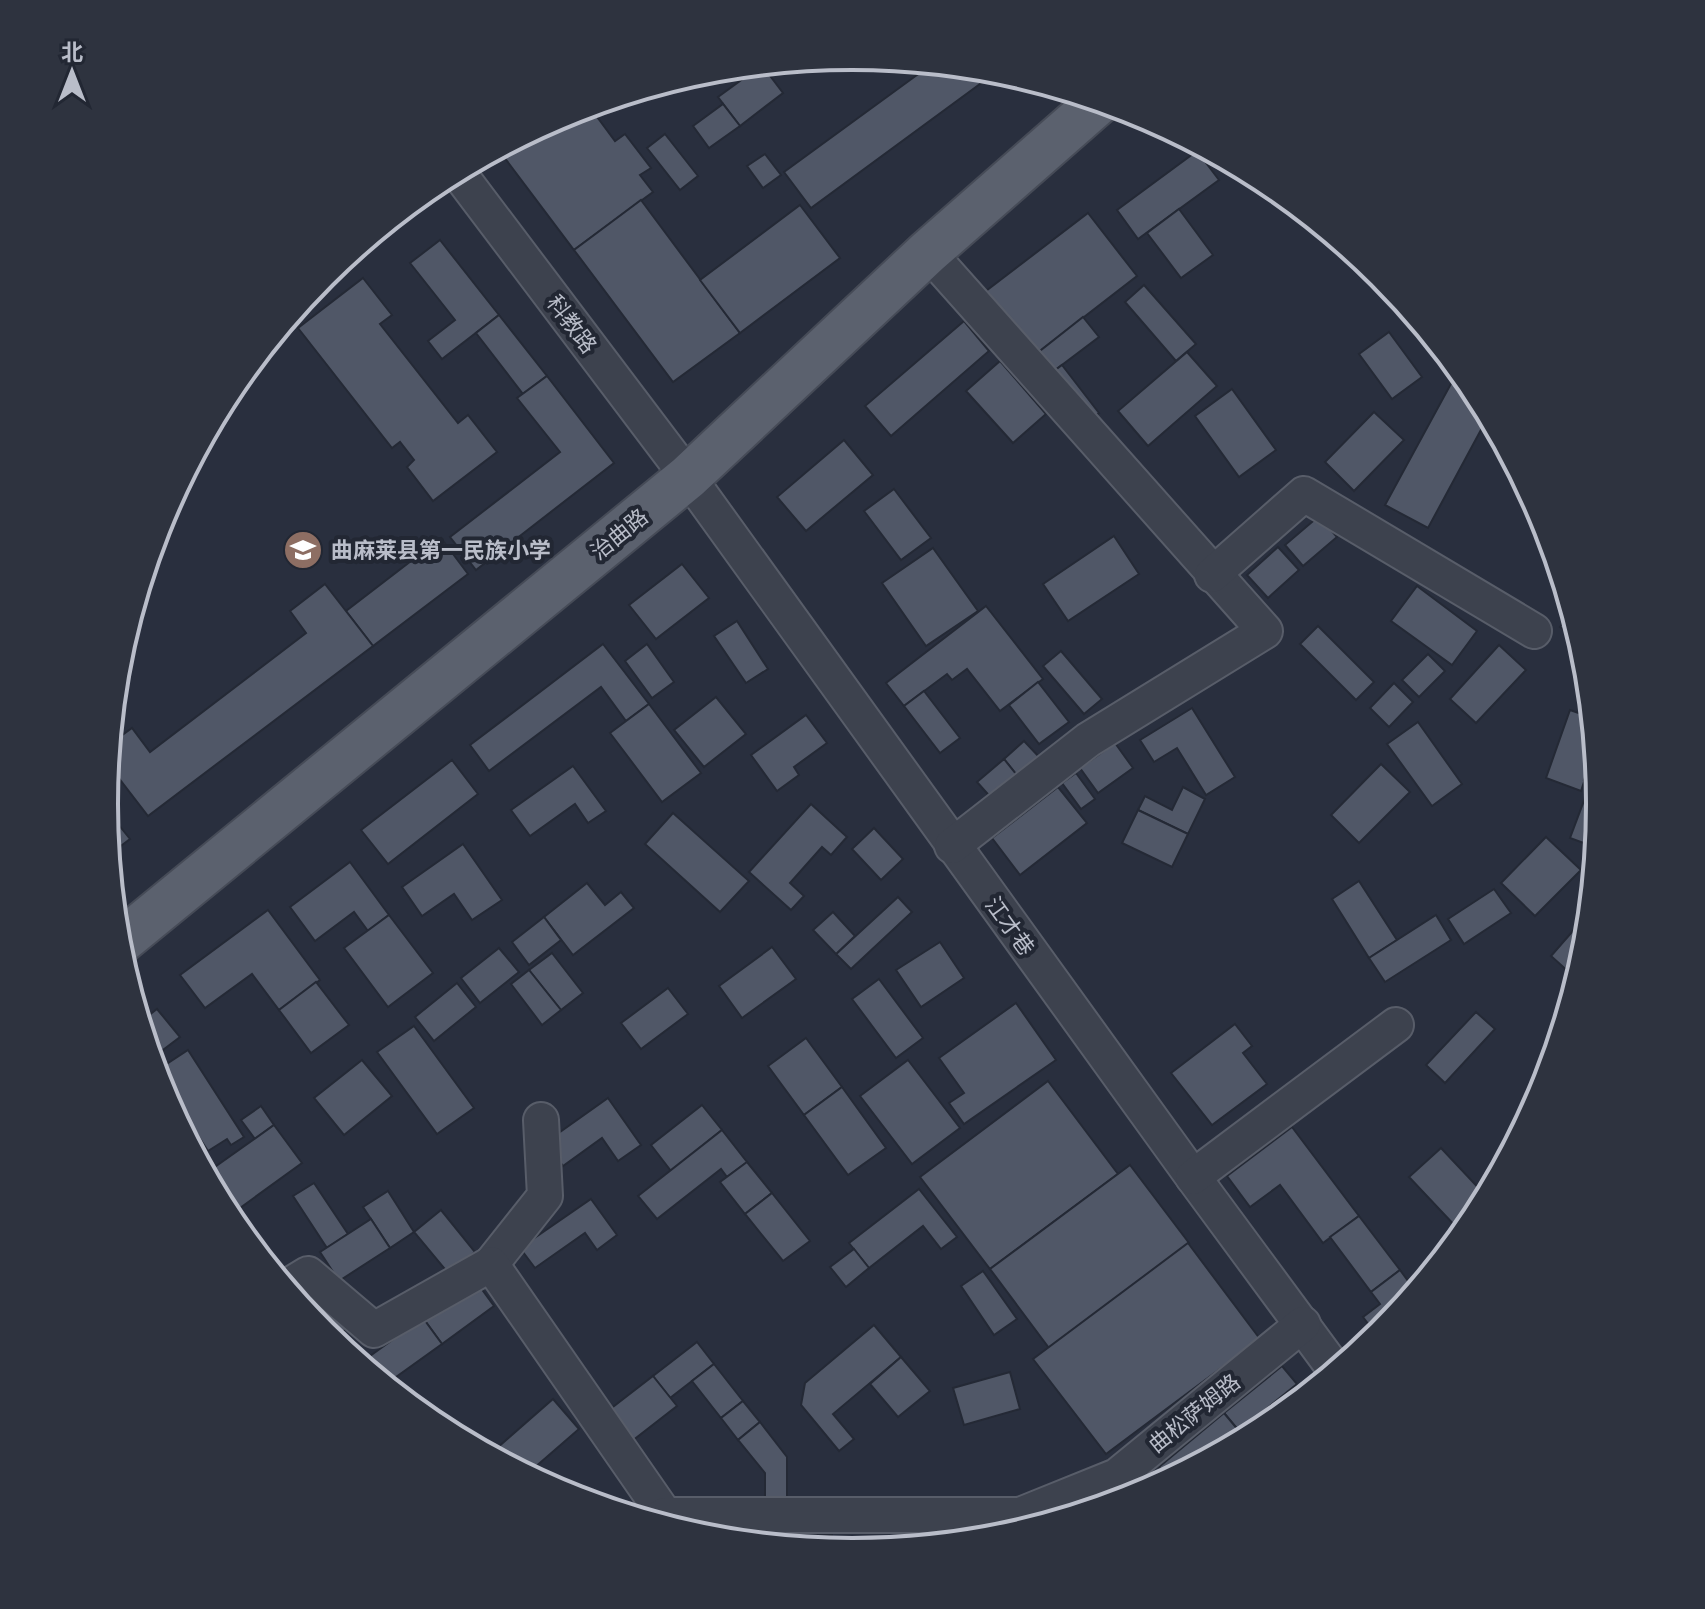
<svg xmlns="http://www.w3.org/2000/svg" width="1705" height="1609" viewBox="0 0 1705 1609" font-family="Manrope,'Noto Sans SC',sans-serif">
<rect width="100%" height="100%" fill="#292f3e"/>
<g fill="#505767" stroke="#242935" stroke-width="2">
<path d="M 932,64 L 999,70 L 811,208 L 784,172 Z"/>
<path d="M 762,65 L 783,93 L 740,126 L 718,97 Z"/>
<path d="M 723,104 L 740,126 L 709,148 L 693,126 Z"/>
<path d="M 589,106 L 615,141 L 625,134 L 651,168 L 640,175 L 653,192 L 574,250 L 498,149 L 566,113 Z"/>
<path d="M 665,134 L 698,176 L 680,190 L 647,148 Z"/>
<path d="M 1197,151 L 1219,180 L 1138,239 L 1117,210 Z"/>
<path d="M 765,154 L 781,175 L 763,188 L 747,166 Z"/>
<path d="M 641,200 L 740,333 L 673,382 L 574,250 Z"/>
<path d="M 800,205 L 840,258 L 740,333 L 700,280 Z"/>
<path d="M 1179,209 L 1213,255 L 1181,278 L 1147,233 Z"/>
<path d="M 1088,213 L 1137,276 L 1031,358 L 982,294 Z"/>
<path d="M 440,240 L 499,315 L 442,359 L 428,341 L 455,320 L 410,263 Z"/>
<path d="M 363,278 L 392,315 L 380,324 L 458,423 L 468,415 L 497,452 L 433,501 L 407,467 L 414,460 L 400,442 L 392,448 L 298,328 Z"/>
<path d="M 1144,285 L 1196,344 L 1176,361 L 1125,302 Z"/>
<path d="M 499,315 L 547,376 L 523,394 L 476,333 Z"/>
<path d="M 1083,317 L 1099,337 L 1046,377 L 1031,358 Z"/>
<path d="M 964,321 L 989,351 L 891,436 L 865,406 Z"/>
<path d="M 1389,332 L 1422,377 L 1392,399 L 1359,354 Z"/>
<path d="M 1187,352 L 1217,386 L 1148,446 L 1118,411 Z"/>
<path d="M 1000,361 L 1046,414 L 1013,443 L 966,391 Z"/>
<path d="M 1062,365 L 1099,413 L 1084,425 L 1046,377 Z"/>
<path d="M 1459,369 L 1489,415 L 1428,528 L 1385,505 Z"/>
<path d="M 547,376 L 614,463 L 476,570 L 450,537 L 560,452 L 517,398 Z"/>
<path d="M 1232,389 L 1276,450 L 1239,477 L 1195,416 Z"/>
<path d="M 1374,412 L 1404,440 L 1354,491 L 1325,462 Z"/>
<path d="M 844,440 L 873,475 L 806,531 L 777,497 Z"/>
<path d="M 894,489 L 931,538 L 901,560 L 864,511 Z"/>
<path d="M 1319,516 L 1337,537 L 1303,566 L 1285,545 Z"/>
<path d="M 1114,536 L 1139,574 L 1068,621 L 1043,584 Z"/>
<path d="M 441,538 L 468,574 L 373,646 L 346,611 Z"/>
<path d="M 1278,547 L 1299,570 L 1268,598 L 1247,575 Z"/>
<path d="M 933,548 L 978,611 L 926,646 L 882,583 Z"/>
<path d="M 682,564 L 709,598 L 656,639 L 629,605 Z"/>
<path d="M 325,584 L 373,646 L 148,816 L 108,764 L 110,744 L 132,728 L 150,752 L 306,633 L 290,611 Z"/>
<path d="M 1417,586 L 1477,631 L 1452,665 L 1391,621 Z"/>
<path d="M 986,606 L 1043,679 L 1000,711 L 967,669 L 952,680 L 947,674 L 904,706 L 886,683 Z"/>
<path d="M 1572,610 L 1581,641 L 1560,627 Z"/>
<path d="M 737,621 L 768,669 L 746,683 L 714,636 Z"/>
<path d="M 1318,626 L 1374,682 L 1356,700 L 1300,644 Z"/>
<path d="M 603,644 L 649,704 L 626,721 L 601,687 L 489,771 L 470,745 Z"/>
<path d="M 647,644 L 674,682 L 652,698 L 625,661 Z"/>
<path d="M 1499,645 L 1526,670 L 1476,723 L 1450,699 Z"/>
<path d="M 1061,651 L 1102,699 L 1084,714 L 1043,666 Z"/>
<path d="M 1428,654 L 1445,671 L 1419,697 L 1402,680 Z"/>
<path d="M 1038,682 L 1069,722 L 1039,744 L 1009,705 Z"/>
<path d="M 1394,683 L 1413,702 L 1389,727 L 1370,708 Z"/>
<path d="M 924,691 L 960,738 L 940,753 L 904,706 Z"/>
<path d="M 716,697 L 746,734 L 704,767 L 674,730 Z"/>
<path d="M 649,704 L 701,773 L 662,802 L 610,733 Z"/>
<path d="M 1192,708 L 1235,777 L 1206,795 L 1177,748 L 1154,762 L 1140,740 Z"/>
<path d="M 1570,710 L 1593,718 L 1595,749 L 1581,791 L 1546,778 Z"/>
<path d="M 806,715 L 827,743 L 794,767 L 799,775 L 777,791 L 751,755 Z"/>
<path d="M 1418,722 L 1462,784 L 1432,806 L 1387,744 Z"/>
<path d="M 1024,741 L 1042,760 L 1020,779 L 1004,759 Z"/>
<path d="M 1115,743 L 1133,768 L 1098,793 L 1080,768 Z"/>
<path d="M 1595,749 L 1599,786 L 1584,780 Z"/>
<path d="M 1004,759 L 1020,779 L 994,801 L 977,782 Z"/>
<path d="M 452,760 L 478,794 L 388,864 L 361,830 Z"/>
<path d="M 1381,764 L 1410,792 L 1359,843 L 1331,815 Z"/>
<path d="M 573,766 L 606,811 L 588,823 L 575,804 L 530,836 L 511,810 Z"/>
<path d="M 1076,773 L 1095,799 L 1081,809 L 1062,783 Z"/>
<path d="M 1058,787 L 1087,823 L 1020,875 L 992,838 Z"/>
<path d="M 1183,787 L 1205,799 L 1188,834 L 1138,810 L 1145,796 L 1172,810 Z"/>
<path d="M 1588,790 L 1600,794 L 1597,848 L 1570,838 Z"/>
<path d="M 811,804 L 847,837 L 831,855 L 822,847 L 790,883 L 804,896 L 791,910 L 749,872 Z"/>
<path d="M 106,809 L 130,839 L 109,855 L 105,810 Z"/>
<path d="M 1138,810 L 1188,834 L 1172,867 L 1122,843 Z"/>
<path d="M 673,813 L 749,881 L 720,912 L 645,844 Z"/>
<path d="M 874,828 L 903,859 L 881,880 L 852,849 Z"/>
<path d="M 1546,837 L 1581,870 L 1535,916 L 1501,883 Z"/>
<path d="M 463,844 L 502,900 L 472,920 L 454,894 L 422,916 L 402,887 Z"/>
<path d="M 350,862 L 389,915 L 368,931 L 354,912 L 315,941 L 290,907 Z"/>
<path d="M 1359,881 L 1397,940 L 1369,958 L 1332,899 Z"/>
<path d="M 587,883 L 605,905 L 621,892 L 634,908 L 573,955 L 544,917 Z"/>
<path d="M 1494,889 L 1511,913 L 1464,944 L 1448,919 Z"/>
<path d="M 898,897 L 912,912 L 851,969 L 836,954 Z"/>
<path d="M 268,910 L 320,980 L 279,1010 L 252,974 L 205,1008 L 180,975 Z"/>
<path d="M 833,912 L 855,936 L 836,954 L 813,930 Z"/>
<path d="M 389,915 L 433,973 L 388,1007 L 344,948 Z"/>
<path d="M 1436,915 L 1451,940 L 1385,982 L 1369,958 Z"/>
<path d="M 544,917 L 561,940 L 529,965 L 512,942 Z"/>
<path d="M 1585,917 L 1589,921 L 1587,951 L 1571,974 L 1551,956 Z"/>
<path d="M 940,942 L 964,978 L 921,1007 L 896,970 Z"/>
<path d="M 772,947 L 796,979 L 742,1018 L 719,986 Z"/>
<path d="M 499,948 L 519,972 L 480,1003 L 461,978 Z"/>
<path d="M 552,953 L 583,993 L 561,1010 L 529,970 Z"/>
<path d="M 529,970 L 561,1010 L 542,1025 L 511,984 Z"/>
<path d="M 879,979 L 923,1038 L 896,1058 L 852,999 Z"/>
<path d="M 316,982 L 349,1025 L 311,1053 L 279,1010 Z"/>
<path d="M 457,983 L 476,1007 L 434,1041 L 415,1017 Z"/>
<path d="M 668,988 L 688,1014 L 641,1049 L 621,1023 Z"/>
<path d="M 1016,1003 L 1056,1060 L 964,1124 L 949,1103 L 964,1093 L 939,1058 Z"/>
<path d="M 157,1009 L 180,1037 L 151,1059 L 140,1022 Z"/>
<path d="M 1476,1012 L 1495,1029 L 1445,1083 L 1426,1065 Z"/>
<path d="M 1235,1024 L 1252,1046 L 1243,1053 L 1267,1084 L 1212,1125 L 1171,1073 Z"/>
<path d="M 414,1026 L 474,1108 L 437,1134 L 377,1052 Z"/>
<path d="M 806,1038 L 842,1087 L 804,1115 L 768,1066 Z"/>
<path d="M 188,1050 L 244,1137 L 231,1145 L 227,1139 L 208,1151 L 156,1071 Z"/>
<path d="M 362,1060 L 392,1096 L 344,1135 L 314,1098 Z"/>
<path d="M 908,1060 L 960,1128 L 912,1164 L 860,1096 Z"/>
<path d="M 1048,1081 L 1118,1174 L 990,1269 L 920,1177 Z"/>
<path d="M 842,1087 L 886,1148 L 848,1175 L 804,1115 Z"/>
<path d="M 608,1098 L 641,1145 L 618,1161 L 602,1138 L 563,1166 L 546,1142 Z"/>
<path d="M 702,1105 L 722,1130 L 671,1171 L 651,1145 Z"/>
<path d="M 261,1106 L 274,1125 L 255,1139 L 241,1120 Z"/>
<path d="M 274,1125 L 302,1163 L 240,1208 L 212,1169 Z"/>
<path d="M 1292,1127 L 1359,1216 L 1323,1243 L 1280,1185 L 1250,1207 L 1227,1176 Z"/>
<path d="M 722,1130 L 747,1162 L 727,1177 L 721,1169 L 657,1219 L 638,1196 Z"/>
<path d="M 1441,1148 L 1487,1197 L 1458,1229 L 1409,1177 Z"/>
<path d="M 747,1162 L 772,1193 L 745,1214 L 720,1182 Z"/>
<path d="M 1130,1165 L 1189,1243 L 1049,1348 L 990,1269 Z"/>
<path d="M 314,1183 L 348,1234 L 327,1248 L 293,1196 Z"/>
<path d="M 919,1189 L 957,1237 L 941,1249 L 923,1226 L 869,1268 L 849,1243 Z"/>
<path d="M 388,1191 L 414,1232 L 390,1248 L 363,1207 Z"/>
<path d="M 772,1193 L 810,1241 L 783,1261 L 745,1214 Z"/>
<path d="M 591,1199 L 617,1235 L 597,1250 L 585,1233 L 535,1268 L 520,1248 Z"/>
<path d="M 441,1210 L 475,1252 L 449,1274 L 414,1232 Z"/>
<path d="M 1359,1216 L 1400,1270 L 1371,1292 L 1330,1237 Z"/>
<path d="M 371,1219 L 390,1248 L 339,1281 L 320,1252 Z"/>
<path d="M 1188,1243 L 1260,1339 L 1106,1454 L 1033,1359 Z"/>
<path d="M 854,1249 L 869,1268 L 846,1287 L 830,1267 Z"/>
<path d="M 1400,1270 L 1416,1292 L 1378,1337 L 1363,1317 L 1380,1304 L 1371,1292 Z"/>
<path d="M 983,1271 L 1017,1319 L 994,1335 L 961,1286 Z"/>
<path d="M 475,1280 L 494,1306 L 442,1344 L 423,1318 Z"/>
<path d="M 305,1288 L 346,1329 L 334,1342 L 294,1299 Z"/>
<path d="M 423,1318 L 442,1344 L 389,1382 L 370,1356 Z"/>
<path d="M 874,1325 L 901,1357 L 833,1414 L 854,1439 L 839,1451 L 801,1405 L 805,1383 Z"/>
<path d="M 697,1342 L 714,1364 L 670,1398 L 653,1376 Z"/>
<path d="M 901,1357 L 930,1391 L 898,1417 L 870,1384 Z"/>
<path d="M 714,1364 L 743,1401 L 721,1418 L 692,1381 Z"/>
<path d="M 1282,1366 L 1297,1384 L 1239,1431 L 1224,1413 Z"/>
<path d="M 1010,1372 L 1020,1409 L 964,1425 L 953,1388 Z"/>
<path d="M 653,1376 L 677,1406 L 632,1441 L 609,1410 Z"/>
<path d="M 553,1399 L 579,1429 L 526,1475 L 489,1455 Z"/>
<path d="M 743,1401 L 760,1422 L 738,1440 L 721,1418 Z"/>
<path d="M 1224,1413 L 1244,1437 L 1169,1480 L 1159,1467 Z"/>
<path d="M 760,1422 L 787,1457 L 787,1498 L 765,1498 L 765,1473 L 738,1440 Z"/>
<path d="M 832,1535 L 832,1551 L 804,1548 L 804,1536 Z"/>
<path d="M 756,1536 L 804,1536 L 804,1548 L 756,1543 Z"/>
<path d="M 875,1539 L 876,1551 L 847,1552 L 847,1540 Z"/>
</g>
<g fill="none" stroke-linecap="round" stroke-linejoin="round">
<g stroke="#585d69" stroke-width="38">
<g id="minor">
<path d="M 457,171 L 688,477 L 1193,1177 L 1336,1371"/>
<path d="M 928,252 L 1265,631 L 1088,740 L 952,846"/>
<path d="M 1212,575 L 1304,494 L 1534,631"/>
<path d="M 1193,1177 L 1396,1025"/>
<path d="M 491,1264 L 545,1196 L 541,1120"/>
<path d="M 285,1288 L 308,1274 L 374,1330 L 491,1264 L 665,1515"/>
<path d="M 653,1522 L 665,1515 L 1020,1515 L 1117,1476 L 1303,1324"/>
</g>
</g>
<g stroke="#464b57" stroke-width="48">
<path id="major" d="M 118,944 L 688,477 L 928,252 L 1100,101"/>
</g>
<use href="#minor" stroke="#3d424e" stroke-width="34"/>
<use href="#major" stroke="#5b616e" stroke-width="44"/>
</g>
<defs>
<g id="school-disc" transform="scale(2)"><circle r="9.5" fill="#8d6e63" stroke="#222733"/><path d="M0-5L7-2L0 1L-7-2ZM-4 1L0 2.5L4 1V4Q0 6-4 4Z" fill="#fff"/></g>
</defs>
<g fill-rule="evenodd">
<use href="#school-disc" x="303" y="550"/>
</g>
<g text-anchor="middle" stroke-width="8" stroke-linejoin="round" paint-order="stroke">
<g font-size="22" fill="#b9bdc9" stroke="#222733">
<text transform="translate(572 324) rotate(53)" y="8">科教路</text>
<text transform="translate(619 534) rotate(-39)" y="8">治曲路</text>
<text transform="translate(1010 926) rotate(54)" y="8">江才巷</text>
<text transform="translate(1194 1413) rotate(-39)" y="8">曲松萨姆路</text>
</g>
<g font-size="22" font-weight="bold" fill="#b9bdc9" stroke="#222733" text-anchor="start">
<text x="331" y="558">曲麻莱县第一民族小学</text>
</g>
</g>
<path d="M0 0H1705V1609H0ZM118 804a734 734 0 1 1 1468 0a734 734 0 1 1-1468 0Z" fill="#2e333f" fill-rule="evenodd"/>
<path fill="none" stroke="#b9bdc9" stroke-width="4" d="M118 804a734 734 0 1 1 1468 0a734 734 0 1 1-1468 0Z"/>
<g transform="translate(72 72)" stroke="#222733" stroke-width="6" paint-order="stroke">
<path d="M0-6L14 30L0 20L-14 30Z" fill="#b9bdc9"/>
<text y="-12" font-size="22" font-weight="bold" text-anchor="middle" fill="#b9bdc9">北</text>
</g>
</svg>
